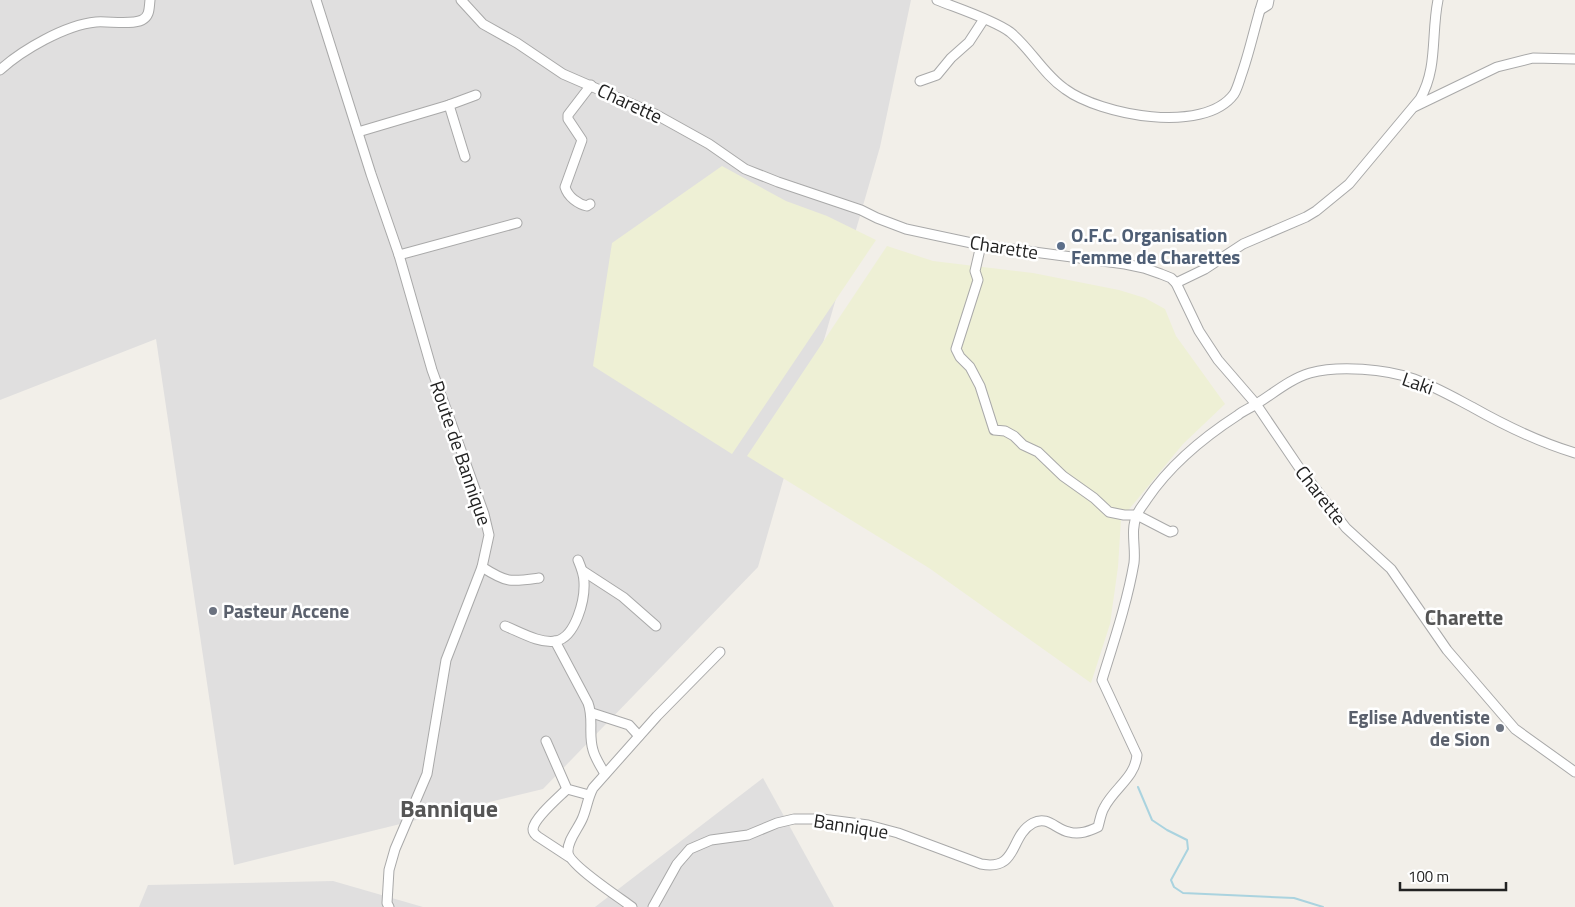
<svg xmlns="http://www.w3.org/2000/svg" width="1575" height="907" viewBox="0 0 1575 907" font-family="'Titillium Web',sans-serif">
<rect width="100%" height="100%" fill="#f2efe9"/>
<g fill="#e0dfdf">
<path d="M 0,0 L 911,0 L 880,147 L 758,567 L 543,789 L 234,865 L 156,339 L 0,400 Z"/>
<path d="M 763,778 L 834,907 L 595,907 Z"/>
<path d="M 333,881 L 423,907 L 139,907 L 148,885 Z"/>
</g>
<g fill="#eef0d5">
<path d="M 722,166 L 786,201 L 827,216 L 876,240 L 732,454 L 593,366 L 612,243 Z"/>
<path d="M 887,246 L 933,261 L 1033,273 L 1119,290 L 1145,298 L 1165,309 L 1176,336 L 1225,404 L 1183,444 L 1121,519 L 1118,567 L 1110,624 L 1091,683 L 929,568 L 747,456 Z"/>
</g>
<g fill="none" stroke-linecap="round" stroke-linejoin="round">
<path stroke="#aad3df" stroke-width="2" d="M 1138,787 L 1152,820 L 1167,830 L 1187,840 L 1188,849 L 1171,880 L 1174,887 L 1183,893 L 1294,898 L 1323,907"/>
<g stroke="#a9a9a9" stroke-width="11">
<g id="street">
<path d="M 316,0 L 371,174 L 399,255 L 432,370 L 484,514 L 489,535 L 482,567 L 446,660 L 427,774 L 395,849 L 389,870 L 387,903 L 389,907"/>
<path d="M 461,0 L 483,24 L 517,43 L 563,74 L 655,114 L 709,144 L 745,169 L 778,182 L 861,210 L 877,218 L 906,229 L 981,245 L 1125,264 L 1144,268 L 1161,274 L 1171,278 L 1176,283 L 1199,331 L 1218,360 L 1256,404 L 1298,466 L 1346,528 L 1391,569 L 1447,650 L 1515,729 L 1575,772"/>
<path d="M 937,0 C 957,8 994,20 1010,32 C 1031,49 1043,74 1065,89 C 1100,115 1204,135 1234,94 C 1237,89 1239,82 1241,76 C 1250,51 1255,25 1263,0"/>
<path d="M 1260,10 L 1268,5 L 1269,0"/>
<path d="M 0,70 C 22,50 65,25 96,22 C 108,21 132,25 142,20 C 150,16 149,8 150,0"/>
<path d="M 920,81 L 937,75 L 951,58 L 969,42 L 984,19"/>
<path d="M 449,105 L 465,157"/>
<path d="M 1414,107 L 1497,67 L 1533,58 L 1575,59"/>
<path d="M 358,132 L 449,105 L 476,95"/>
<path d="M 590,204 L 587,206 C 578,204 568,197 565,187 L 582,140 L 568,119 L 568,115 L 591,85"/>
<path d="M 981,245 L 975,271 L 978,280 L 956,349 L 960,357 L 970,367 L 980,386 L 994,430 L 1005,431 L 1014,436 L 1023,445 L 1038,452 L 1063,476 L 1094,498 L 1109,512 L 1124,515 L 1137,515 L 1164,529 L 1170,532 L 1173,531"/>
<path d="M 399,255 L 517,223"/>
<path d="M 1176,283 L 1205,269 L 1243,244 L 1306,217 L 1316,211 L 1349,184 L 1420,99 C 1438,68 1431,34 1438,0"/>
<path d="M 482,567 C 507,583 510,582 539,578"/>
<path d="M 583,571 L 623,597 L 656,626"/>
<path d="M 505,626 C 520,632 540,644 556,641 C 576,637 585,599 584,582 C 584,574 581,567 578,560"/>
<path d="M 555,641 L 588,703 C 594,719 588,734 593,750 C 595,758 601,767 605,774"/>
<path d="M 592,713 L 629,725 L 639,736"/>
<path d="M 546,741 L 567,789 L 589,795"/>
<path d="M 567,789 C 559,797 534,818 533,829 C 533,833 534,833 537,836 L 569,857"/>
<path d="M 632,907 C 620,898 568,864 568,852 C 567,840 579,828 583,817 C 587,807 588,797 593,788 L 657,716 L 720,652"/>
<path d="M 653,907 L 677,864 L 690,849 L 711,840 L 748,835 L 777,823 L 794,819 L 822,819 L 868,825 L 898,833 L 981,864 C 1019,871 1009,836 1033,823 C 1048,815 1056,830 1069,832 C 1080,835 1089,831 1098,827 C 1100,820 1101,813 1104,808 C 1114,788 1135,778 1137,755 L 1102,680 C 1114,641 1127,603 1134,563 C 1136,547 1130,530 1137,515 C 1139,509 1144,504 1147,499 C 1170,465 1204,437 1238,415 C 1244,410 1251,408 1258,403 C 1274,393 1290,379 1310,373 C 1339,365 1386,369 1414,379 C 1434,386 1453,397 1472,407 C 1502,424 1542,443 1575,453"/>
</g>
</g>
<use href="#street" stroke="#fff" stroke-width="9"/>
</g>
<circle fill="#5c6f8a" stroke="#fff" stroke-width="2" cx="1061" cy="246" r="5"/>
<g fill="#6b7280" stroke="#fff" stroke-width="2">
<circle cx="213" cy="611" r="5"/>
<circle cx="1500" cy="728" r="5"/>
</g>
<g text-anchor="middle" stroke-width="5" stroke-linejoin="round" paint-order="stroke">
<g font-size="19" fill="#222" stroke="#fff">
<text transform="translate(630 103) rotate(25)" y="7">Charette</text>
<text transform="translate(1004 247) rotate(9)" y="7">Charette</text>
<text transform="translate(1418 383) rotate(19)" y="7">Laki</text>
<text transform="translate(461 453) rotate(71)" y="7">Route de Bannique</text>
<text transform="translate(1321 495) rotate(52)" y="7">Charette</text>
<text transform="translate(851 826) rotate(9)" y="7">Bannique</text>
</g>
<g font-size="19" font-weight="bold" fill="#4e5e75" stroke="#fff" text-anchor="start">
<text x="1071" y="242">O.F.C. Organisation<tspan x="1071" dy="22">Femme de Charettes</tspan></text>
</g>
<g font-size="19" font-weight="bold" fill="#5b616d" stroke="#fff" text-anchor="start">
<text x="223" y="618">Pasteur Accene</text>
<text x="1490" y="724" text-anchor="end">Eglise Adventiste<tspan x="1490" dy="22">de Sion</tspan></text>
</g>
<g font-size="21" font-weight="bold" fill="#555" stroke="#fff">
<text x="1464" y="625">Charette</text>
</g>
<g font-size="24" font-weight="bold" fill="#555" stroke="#fff">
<text x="449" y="817">Bannique</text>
</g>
</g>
<path d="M1400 882v8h106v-8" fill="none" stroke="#222222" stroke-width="2.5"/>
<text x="1408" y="882" font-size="15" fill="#222222" stroke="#ffffff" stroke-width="4" paint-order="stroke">100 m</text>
</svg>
